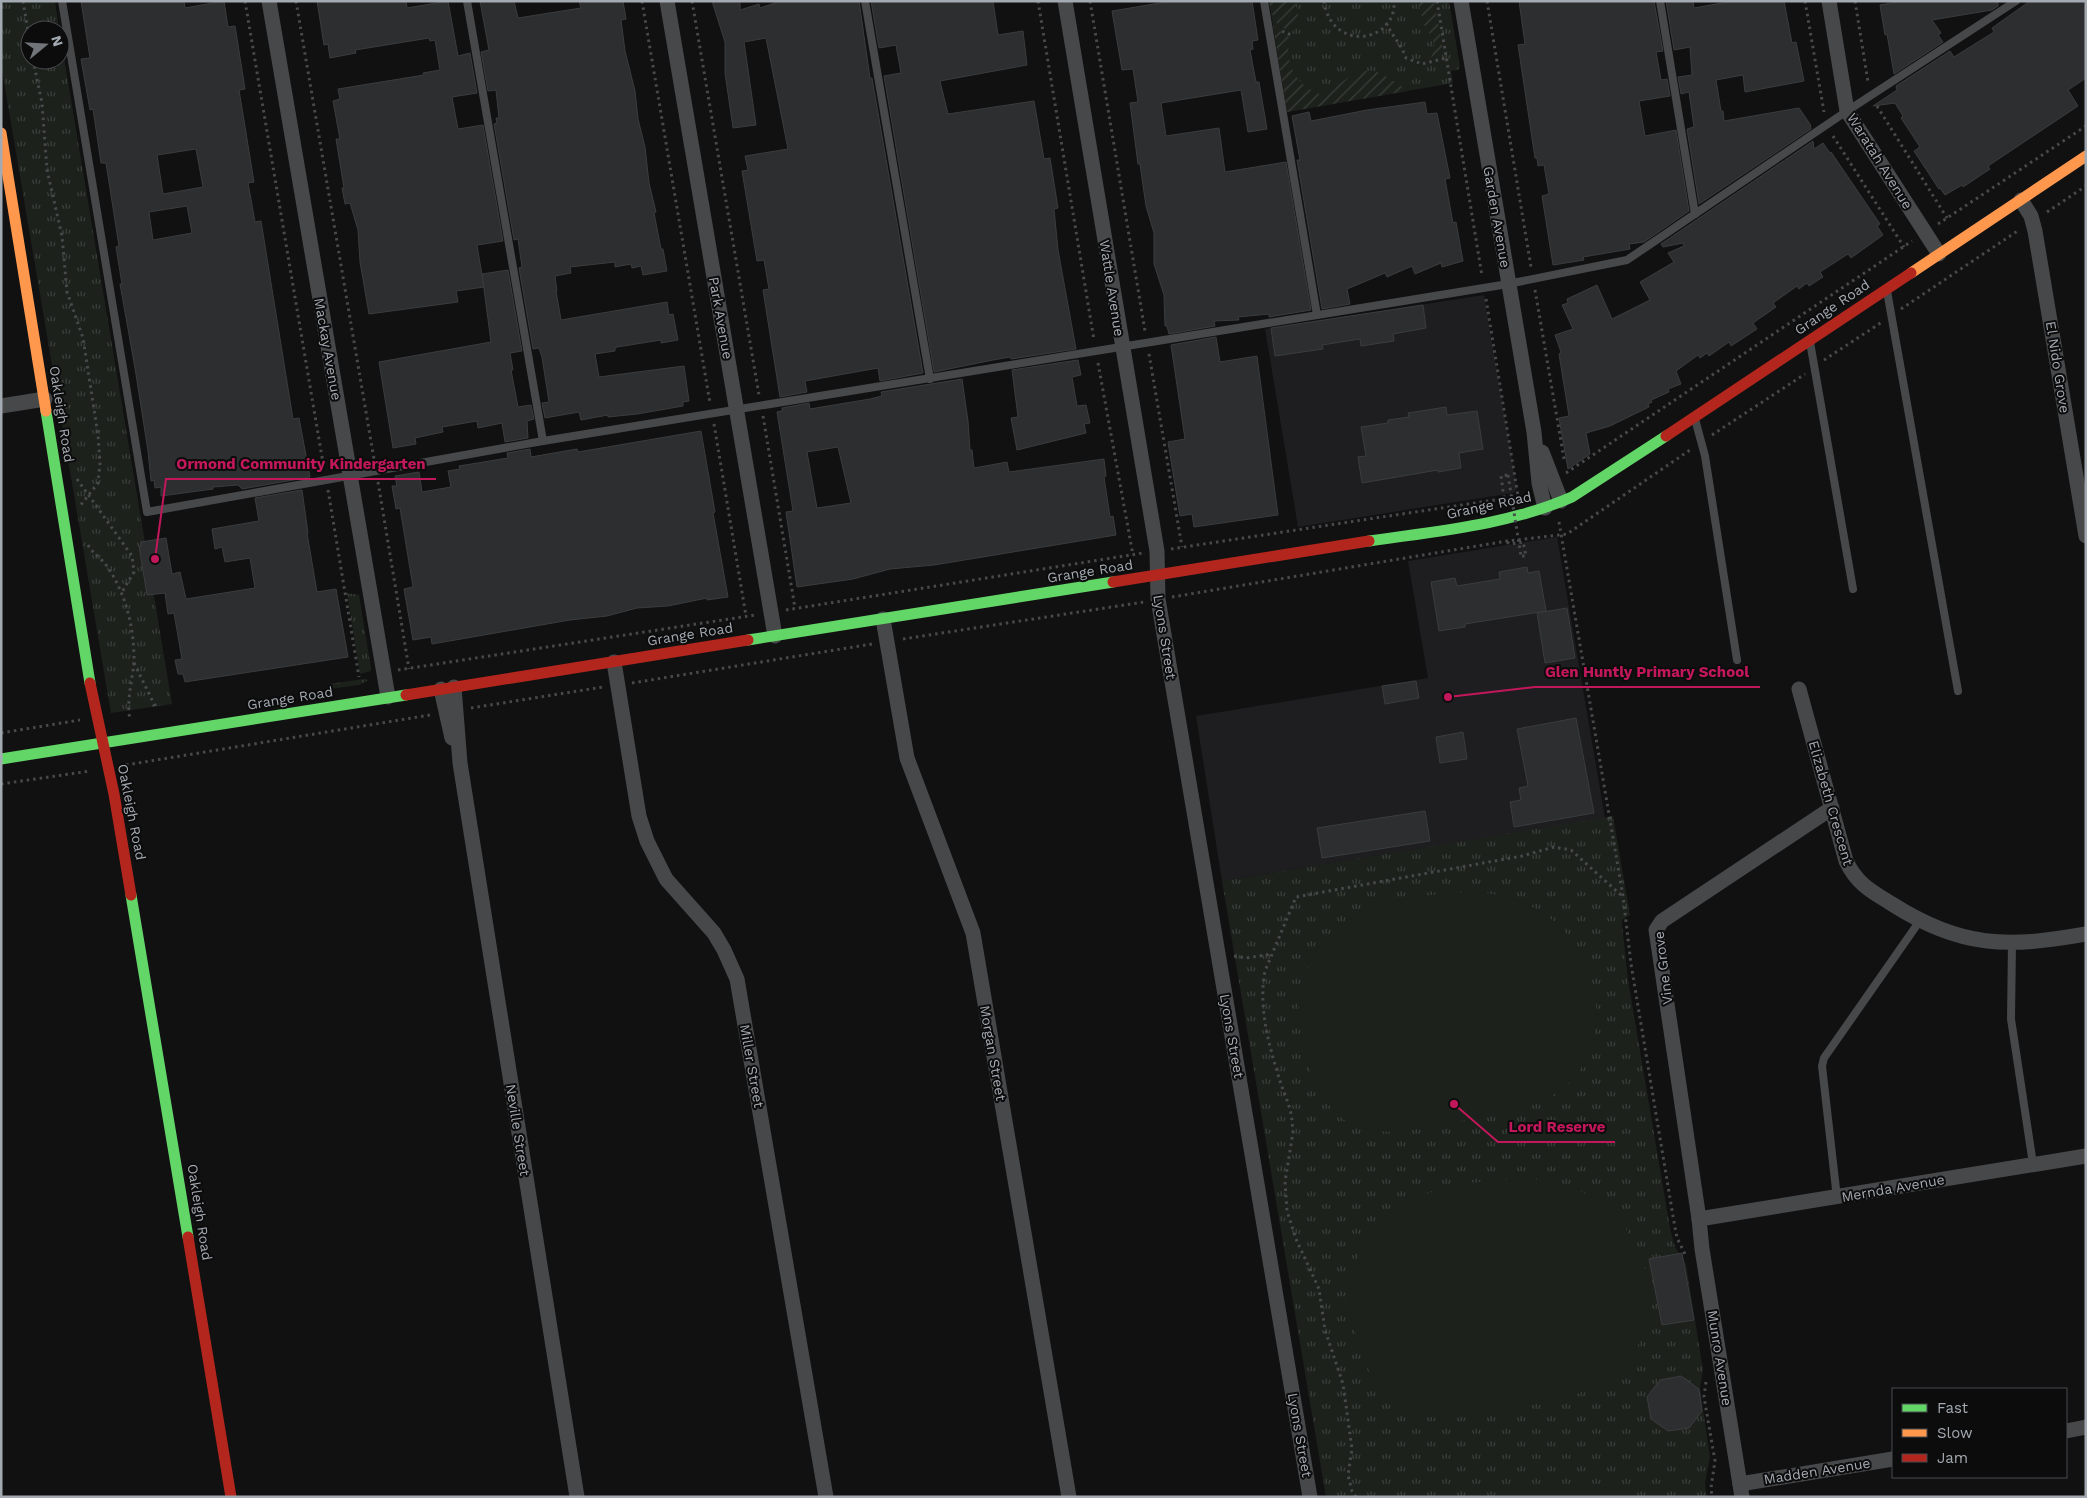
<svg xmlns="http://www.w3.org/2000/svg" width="2087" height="1498" viewBox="0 0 2087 1498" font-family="'Work Sans',sans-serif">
<defs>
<pattern id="grass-tufts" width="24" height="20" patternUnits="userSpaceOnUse" patternTransform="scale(1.25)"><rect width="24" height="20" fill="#1c211c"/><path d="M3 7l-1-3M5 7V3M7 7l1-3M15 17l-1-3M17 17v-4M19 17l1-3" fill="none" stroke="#3a3f3b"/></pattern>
<pattern id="garden-furrows" width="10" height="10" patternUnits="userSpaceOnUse" patternTransform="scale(1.25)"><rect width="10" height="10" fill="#1c211c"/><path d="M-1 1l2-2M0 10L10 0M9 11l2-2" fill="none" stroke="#3a3f3b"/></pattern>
</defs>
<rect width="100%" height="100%" fill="#111112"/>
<g fill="#1e1e20">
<path d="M 1484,295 L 1517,489 L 1513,493 L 1298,527 L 1265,329 Z"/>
<path d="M 1557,537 L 1605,818 L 1222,881 L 1196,716 L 1428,678 L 1408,561 Z"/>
</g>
<g fill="url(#grass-tufts)">
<path d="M 1,1 L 55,1 L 59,30 L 30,30 L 30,60 L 60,60 L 60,34 L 172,704 L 111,713 L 1,64 Z"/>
<path d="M 1269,1 L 1449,1 L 1460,67 L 1458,70 L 1451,71 L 1453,83 L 1287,112 Z"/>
<path d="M 347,593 L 359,595 L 371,668 L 371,671 L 360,674 Z"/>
<path d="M 364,679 L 368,680 L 359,685 L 329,689 L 329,684 Z"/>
<path d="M 1613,816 L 1630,915 L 1622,920 L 1622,924 L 1628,980 L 1670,1228 L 1675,1247 L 1686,1264 L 1703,1370 L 1700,1389 L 1710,1457 L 1705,1483 L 1707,1497 L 1326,1497 L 1222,881 Z"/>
</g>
<g fill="url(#garden-furrows)">
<path d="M 1269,1 L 1293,1 C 1301,12 1298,20 1293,32 C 1276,27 1272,18 1269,1 Z"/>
<path d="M 1414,1 L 1434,1 L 1443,51 L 1438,53 L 1436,59 L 1430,60 L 1435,48 L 1432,37 L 1423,23 L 1420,8 Z"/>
<path d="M 1273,26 L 1290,38 C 1283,64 1298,88 1323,95 C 1348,81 1361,58 1390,79 C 1396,83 1402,86 1407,91 L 1287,112 Z"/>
</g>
<g fill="#1c211c">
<path d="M 1474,891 C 1499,895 1522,899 1543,913 C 1587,942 1609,1002 1589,1051 C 1586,1059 1581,1070 1575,1077 C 1545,1110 1496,1115 1455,1122 C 1422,1128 1389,1138 1356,1126 C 1314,1111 1292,1031 1301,990 C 1306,965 1318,943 1337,928 C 1376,898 1428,895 1474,891 Z"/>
<path d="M 1526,1178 C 1551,1182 1574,1185 1596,1200 C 1639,1229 1662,1288 1641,1337 C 1638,1346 1633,1357 1627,1364 C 1597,1396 1548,1401 1507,1409 C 1474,1415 1442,1424 1409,1412 C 1366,1397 1345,1317 1353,1276 C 1358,1252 1370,1229 1390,1214 C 1428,1184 1480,1181 1526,1178 Z"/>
<path d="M 1579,1484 L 1617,1490 L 1631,1497 L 1490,1497 L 1531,1487 Z"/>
</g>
<g fill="#2d2e2f" stroke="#3a3c3e" fill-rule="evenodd">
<path d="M 81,1 L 184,1 L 185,8 L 224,1 L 228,27 L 235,26 L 245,89 L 239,90 L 254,182 L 248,183 L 255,222 L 261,221 L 293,419 L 299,418 L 310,477 L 242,489 L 238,485 L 213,487 L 213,489 L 161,496 L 161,487 L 155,488 L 154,480 L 151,481 L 148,451 L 135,368 L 120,284 L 122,284 L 116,247 L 119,246 L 106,163 L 101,163 L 93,109 L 90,110 L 81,59 L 90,58 ZM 196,149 L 203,187 L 163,194 L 157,155 ZM 187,206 L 192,233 L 153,240 L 149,212 Z"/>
<path d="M 317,1 L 406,1 L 407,8 L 448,1 L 458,56 L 470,53 L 477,93 L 452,97 L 458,129 L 483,125 L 503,241 L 477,245 L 484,287 L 456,291 L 458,302 L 369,314 L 360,262 L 358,230 L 350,203 L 345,204 L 342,188 L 344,188 L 336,139 L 340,139 L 333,101 L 340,99 L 338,89 L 424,75 L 423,73 L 440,70 L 435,40 L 430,41 L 429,38 L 355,50 L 356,53 L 330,58 L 328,44 L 324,45 Z"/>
<path d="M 480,1 L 514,1 L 518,18 L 581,8 L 579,1 L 623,1 L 626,19 L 621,20 L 625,51 L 635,91 L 638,119 L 645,147 L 649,183 L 656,212 L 654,213 L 661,249 L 663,249 L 667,271 L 643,275 L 641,266 L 632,268 L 631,264 L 615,267 L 615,262 L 570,267 L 571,273 L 555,276 L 557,291 L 556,291 L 561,320 L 667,302 L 669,315 L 673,314 L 678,340 L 661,343 L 661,340 L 617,347 L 615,348 L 615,351 L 595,354 L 599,377 L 684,366 L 689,401 L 683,402 L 683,406 L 637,414 L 608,417 L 608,415 L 581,420 L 579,412 L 545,418 L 542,403 L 549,402 L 542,357 L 539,348 L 533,349 L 519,268 L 522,267 L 518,239 L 514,240 L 494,124 L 497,123 L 496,118 L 499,118 L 496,90 L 488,91 L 481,52 L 489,50 Z"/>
<path d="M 712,1 L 740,1 L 740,10 L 759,4 L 760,8 L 781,1 L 859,1 L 870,78 L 872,78 L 923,373 L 880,381 L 878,368 L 805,381 L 807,392 L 780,397 L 763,290 L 769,289 L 764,260 L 757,261 L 742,171 L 748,170 L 745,156 L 788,149 L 766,38 L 744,42 L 756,125 L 733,128 L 725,73 L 725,42 Z"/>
<path d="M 871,1 L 993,1 L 998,35 L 1023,31 L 1027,65 L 940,81 L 948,114 L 1034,101 L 1044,159 L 1050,158 L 1058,208 L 1054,209 L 1058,250 L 1076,349 L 1011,359 L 1010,357 L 993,360 L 934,372 L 884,76 L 901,73 L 896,45 L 879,48 Z"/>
<path d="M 1172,1 L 1252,1 L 1258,40 L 1252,41 L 1253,49 L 1250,50 L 1256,82 L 1259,82 L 1267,129 L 1248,132 L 1241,90 L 1161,103 L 1166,136 L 1219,128 L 1225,172 L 1286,162 L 1311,310 L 1269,317 L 1269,314 L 1238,317 L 1239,320 L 1214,321 L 1215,326 L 1169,334 L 1167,326 L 1165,326 L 1164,295 L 1154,264 L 1154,233 L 1146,206 L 1140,164 L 1138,164 L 1130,103 L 1138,102 L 1133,69 L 1122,70 L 1112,11 Z"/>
<path d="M 1519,1 L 1654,1 L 1663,51 L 1656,52 L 1661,80 L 1667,79 L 1670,96 L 1639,101 L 1645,136 L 1676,130 L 1689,211 L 1644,242 L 1629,244 L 1630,249 L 1583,257 L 1584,260 L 1553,265 L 1542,196 L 1549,194 L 1544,165 L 1538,166 L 1537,158 L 1535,158 L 1518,45 L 1525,44 Z"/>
<path d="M 1666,1 L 1693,1 L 1694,8 L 1733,1 L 1784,1 L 1792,43 L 1796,42 L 1804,81 L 1745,92 L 1743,75 L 1716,80 L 1721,111 L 1723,111 L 1724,121 L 1799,108 L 1810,124 L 1811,129 L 1699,204 L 1687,129 L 1694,127 L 1689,92 L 1681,94 L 1678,77 L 1692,75 L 1690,47 L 1674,50 Z"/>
<path d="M 1902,1 L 1998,1 L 1998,6 L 1992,10 L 1932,20 L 1941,33 L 1938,35 L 1943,42 L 1894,74 L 1887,34 L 1885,35 L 1880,5 Z"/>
<path d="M 2030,1 L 2086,1 L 2086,78 L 2068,90 L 2078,106 L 1988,166 L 1990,169 L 1963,187 L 1962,185 L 1945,195 L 1940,188 L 1939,189 L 1914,151 L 1920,147 L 1901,118 L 1903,116 L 1895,103 L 1873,106 L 1897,90 L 1896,86 L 1950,51 L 1954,57 L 1994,32 L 1992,28 Z"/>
<path d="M 1425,102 L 1427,114 L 1437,113 L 1450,178 L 1445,179 L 1453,223 L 1456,222 L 1463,261 L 1442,267 L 1441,263 L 1415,274 L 1412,266 L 1387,277 L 1385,273 L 1347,289 L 1350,304 L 1322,309 L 1297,160 L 1300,160 L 1292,116 L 1309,112 L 1311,121 L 1367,110 Z"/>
<path d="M 1813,141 L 1814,149 L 1823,143 L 1830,153 L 1831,152 L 1880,224 L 1877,226 L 1883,235 L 1851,258 L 1848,254 L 1820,272 L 1823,277 L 1809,286 L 1807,283 L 1799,289 L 1797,286 L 1773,303 L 1776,307 L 1753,323 L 1757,329 L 1731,346 L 1729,342 L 1709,356 L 1707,353 L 1700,358 L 1698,355 L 1676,371 L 1681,384 L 1668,389 L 1669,392 L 1651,400 L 1652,402 L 1648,404 L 1649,407 L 1610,426 L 1586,433 L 1590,454 L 1568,469 L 1559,418 L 1569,416 L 1559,354 L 1561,352 L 1555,335 L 1573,329 L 1562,305 L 1568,303 L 1567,299 L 1597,285 L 1612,319 L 1650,300 L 1640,282 L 1674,262 L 1668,253 L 1684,246 L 1683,243 L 1663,247 L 1661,244 Z"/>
<path d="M 508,270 L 522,351 L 510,353 L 513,370 L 511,370 L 518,407 L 531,405 L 534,419 L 527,421 L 528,438 L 505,442 L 502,423 L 478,428 L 477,421 L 442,427 L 443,432 L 415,438 L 416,444 L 393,448 L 379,362 L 491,342 L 482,274 Z"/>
<path d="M 1423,305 L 1426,328 L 1393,334 L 1394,341 L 1361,346 L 1360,339 L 1322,345 L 1323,349 L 1275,356 L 1271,328 Z"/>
<path d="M 1216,337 L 1220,362 L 1257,356 L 1278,515 L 1194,527 L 1192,514 L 1180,516 L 1168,442 L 1185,439 L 1171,345 Z"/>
<path d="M 1078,360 L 1081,375 L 1072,377 L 1077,406 L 1086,405 L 1090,423 L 1084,424 L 1086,433 L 1017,450 L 1011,418 L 1018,417 L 1012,370 Z"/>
<path d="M 962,379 L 968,421 L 970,450 L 972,450 L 974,468 L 1007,462 L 1009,472 L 1104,459 L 1106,476 L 1104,477 L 1110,517 L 1113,516 L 1116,535 L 934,565 L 890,569 L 853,579 L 797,587 L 786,512 L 793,511 L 777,412 L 782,411 L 782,408 L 809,403 L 810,409 L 870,399 L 882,396 L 881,392 ZM 838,447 L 851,503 L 817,508 L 807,452 Z"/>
<path d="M 1446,407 L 1447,415 L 1477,411 L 1483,449 L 1459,453 L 1461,468 L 1438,472 L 1438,470 L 1362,483 L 1358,457 L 1366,456 L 1361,427 L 1388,423 L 1388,420 L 1409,417 L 1408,413 Z"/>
<path d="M 701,431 L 715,512 L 713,513 L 728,597 L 707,600 L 707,598 L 668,606 L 637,608 L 607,616 L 570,620 L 432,644 L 431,637 L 413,640 L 404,589 L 413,587 L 400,508 L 396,509 L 392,486 L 397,486 L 395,476 L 419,472 L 422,492 L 451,487 L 448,471 L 460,469 L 459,466 L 508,458 L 507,453 L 530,449 L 531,457 L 577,449 L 578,452 Z"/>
<path d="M 302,490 L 308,533 L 307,533 L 317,592 L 336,589 L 348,657 L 185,682 L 183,674 L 178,674 L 175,660 L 182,659 L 174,613 L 168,614 L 165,593 L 147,595 L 139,546 L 141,546 L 141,542 L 166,538 L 172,574 L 180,572 L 186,599 L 255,588 L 250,558 L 225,562 L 222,547 L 215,549 L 212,529 L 259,521 L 255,498 Z"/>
<path d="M 1527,567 L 1528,573 L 1539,571 L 1546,611 L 1465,624 L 1465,627 L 1439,631 L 1431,582 L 1455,578 L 1457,586 L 1500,579 L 1499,572 Z"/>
<path d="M 1567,608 L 1575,658 L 1545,663 L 1537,613 Z"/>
<path d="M 1416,681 L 1419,698 L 1385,704 L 1382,686 Z"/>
<path d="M 1576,718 L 1594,813 L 1514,827 L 1510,802 L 1521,800 L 1519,788 L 1528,786 L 1517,729 Z"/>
<path d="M 1463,732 L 1467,759 L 1440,763 L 1436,737 Z"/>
<path d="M 1425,811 L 1430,841 L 1322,858 L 1317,828 Z"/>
<path d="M 1682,1253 L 1694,1320 L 1662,1325 L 1649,1259 Z"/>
<path d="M 1681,1376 L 1699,1389 L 1702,1411 L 1689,1428 L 1668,1431 L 1651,1419 L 1647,1397 L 1660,1380 Z"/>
</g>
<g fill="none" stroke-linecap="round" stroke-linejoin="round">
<g stroke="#47494b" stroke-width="3" stroke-dasharray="2.5 4" stroke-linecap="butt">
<path d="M 23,1 L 30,43"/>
<path d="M 245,1 L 324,469"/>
<path d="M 296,1 L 374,459"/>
<path d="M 642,1 L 710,403"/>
<path d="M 692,1 L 759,395"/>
<path d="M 1038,1 L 1094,340"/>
<path d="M 1090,1 L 1145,331"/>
<path d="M 1324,1 C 1331,53 1397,43 1394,1"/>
<path d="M 1437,1 L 1482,276"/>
<path d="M 1487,1 L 1531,267"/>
<path d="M 1805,1 L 1824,112"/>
<path d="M 1855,1 L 1868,82"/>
<path d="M 1386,23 C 1393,37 1401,44 1406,58 L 1422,64 L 1446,58"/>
<path d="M 1282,31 L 1293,36"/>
<path d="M 33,60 L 42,103 L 47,170 L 62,236 L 67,292 L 83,338 L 98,435 L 100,463 L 98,483 L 80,506"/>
<path d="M 1877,106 L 1947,218"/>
<path d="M 1833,136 L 1904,247"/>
<path d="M 2047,212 L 2086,186"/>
<path d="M 1938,224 L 2086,126"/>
<path d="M 1535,290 L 1564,459"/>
<path d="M 1486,299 L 1518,496"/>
<path d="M 1901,309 L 2019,230"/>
<path d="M 1149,354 L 1182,547"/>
<path d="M 1824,360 L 1882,322"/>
<path d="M 1098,363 L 1133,555"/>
<path d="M 763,416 L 795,608"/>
<path d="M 714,424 L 746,616"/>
<path d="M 1712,435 L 1805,374"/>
<path d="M 1566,473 L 1912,241"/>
<path d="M 77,479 L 132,556 L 134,572 L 122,592"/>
<path d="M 378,482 L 409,669"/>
<path d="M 328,490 L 359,677"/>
<path d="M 1504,498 L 1501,476 L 1508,475"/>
<path d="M 1559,522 L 1623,896 L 1631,964 L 1674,1222 L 1677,1238 L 1686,1256"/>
<path d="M 1507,542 L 1510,544 L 1523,542 L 1526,556 L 1521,556"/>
<path d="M 88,545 C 93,554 103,559 108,568 C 126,594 134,628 134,659 C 133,680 126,699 130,720"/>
<path d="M 1171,549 L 1501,499"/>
<path d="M 1172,597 L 1507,541 L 1567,534 L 1690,450"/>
<path d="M 786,610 L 1143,553"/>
<path d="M 903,639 L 1144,602"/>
<path d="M 134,663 L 156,708"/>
<path d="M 398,670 L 755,615"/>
<path d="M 632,683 L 872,644"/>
<path d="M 471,708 L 603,687"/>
<path d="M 1,733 L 80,720"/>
<path d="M 126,765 L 430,715"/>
<path d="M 1,784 L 90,771"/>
<path d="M 1234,956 L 1246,958 L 1272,954"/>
<path d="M 1706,1382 L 1704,1397 L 1715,1461 L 1711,1488 L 1712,1497"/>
<path d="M 1356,1497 L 1352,1491 L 1348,1475 L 1352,1449 L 1343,1384 L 1325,1330 L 1319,1289 L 1296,1239 L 1287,1211 L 1285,1182 L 1293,1132 L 1292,1121 C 1291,1107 1284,1094 1280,1081 C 1269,1046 1258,1007 1265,971 L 1296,897 L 1522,856 L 1554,847 L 1571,850 L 1622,896"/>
</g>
<g stroke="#46484a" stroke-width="8">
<path d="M 62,1 L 147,512 L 543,441 L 1508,284 L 1627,260 L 1847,111 L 2016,1"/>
<path d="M 467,1 L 543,441"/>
<path d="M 865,1 L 930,379"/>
<path d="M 1264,1 L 1317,315"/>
<path d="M 1660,1 L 1695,214"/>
<path d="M 1887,291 L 1958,691"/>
<path d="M 1810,342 L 1853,589"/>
<path d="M 1695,419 L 1705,456 L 1737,660"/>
<path d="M 2012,943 L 2011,1019 L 2033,1164"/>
<path d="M 1837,1198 L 1822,1066 L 1824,1058 L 1919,922"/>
</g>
<g stroke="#46484a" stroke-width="15">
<path d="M 269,1 L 388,697"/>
<path d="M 667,1 L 775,636"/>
<path d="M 1065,1 L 1157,551 L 1158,599 L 1310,1497"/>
<path d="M 1461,1 L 1534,432 L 1539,483 L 1545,508"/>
<path d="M 1829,1 L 1847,111 L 1939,254"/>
<path d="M 2021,200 L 2031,216 L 2035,231 L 2086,536"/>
<path d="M 1,406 L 45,399"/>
<path d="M 1542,452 L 1561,501"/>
<path d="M 883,619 L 907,758 L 973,933 L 1069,1497"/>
<path d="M 614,662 L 639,816 L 647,841 L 666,879 L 714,933 L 724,950 L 737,979 L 826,1497"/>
<path d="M 454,687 L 460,763 L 577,1497"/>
<path d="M 441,689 L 452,738"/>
<path d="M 1799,689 L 1846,861 C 1857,884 1871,891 1892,904 C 1961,948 2007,948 2086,934"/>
<path d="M 1699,1219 L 2086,1156"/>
<path d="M 2066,1431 L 2086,1427"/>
<path d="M 1740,1484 L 1893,1459"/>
<path d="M 1742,1497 L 1702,1249 L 1699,1219 L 1656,930 L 1662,921 L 1832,808"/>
</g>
<g stroke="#63d668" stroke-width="11">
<path d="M 46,411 L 90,683"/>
<path d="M 1369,541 C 1437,531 1508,525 1572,497 L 1666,436"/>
<path d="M 748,640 L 1113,582"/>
<path d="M 1,759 L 406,695"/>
<path d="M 131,895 L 188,1237"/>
</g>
<g stroke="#ff974d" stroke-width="11">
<path d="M 1,133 L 46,411"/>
<path d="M 1911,273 L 2086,156"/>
</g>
<g stroke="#b3261e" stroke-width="11">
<path d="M 1666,436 L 1911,273"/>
<path d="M 1113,582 L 1369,541"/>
<path d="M 90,683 L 114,794 L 131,895"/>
<path d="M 406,695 L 748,640"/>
<path d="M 188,1237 L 231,1497"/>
</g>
<path stroke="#47494b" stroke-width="3" stroke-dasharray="2.5 4" stroke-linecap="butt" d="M 1508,475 L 1521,556"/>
</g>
<g text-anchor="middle" stroke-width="4" stroke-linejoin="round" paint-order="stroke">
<g font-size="14" fill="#a4aab1" stroke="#0c0c0d">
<text transform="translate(1880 161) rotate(58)" y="5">Waratah Avenue</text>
<text transform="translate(1497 217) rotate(80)" y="5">Garden Avenue</text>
<text transform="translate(1112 288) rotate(81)" y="5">Wattle Avenue</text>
<text transform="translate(1832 307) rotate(-34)" y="5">Grange Road</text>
<text transform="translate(721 318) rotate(80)" y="5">Park Avenue</text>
<text transform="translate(328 349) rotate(80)" y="5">Mackay Avenue</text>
<text transform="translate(2058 367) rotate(81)" y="5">El Nido Grove</text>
<text transform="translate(62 414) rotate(81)" y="5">Oakleigh Road</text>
<text transform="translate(1489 505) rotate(-12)" y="5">Grange Road</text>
<text transform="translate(1090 571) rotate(-9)" y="5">Grange Road</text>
<text transform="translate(690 634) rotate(-9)" y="5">Grange Road</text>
<text transform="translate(1165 637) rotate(81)" y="5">Lyons Street</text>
<text transform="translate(290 698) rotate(-9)" y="5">Grange Road</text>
<text transform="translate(1831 803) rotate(74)" y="5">Elizabeth Crescent</text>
<text transform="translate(132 812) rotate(79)" y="5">Oakleigh Road</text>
<text transform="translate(1663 968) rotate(-97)" y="5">Vine Grove</text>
<text transform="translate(1232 1036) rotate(80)" y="5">Lyons Street</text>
<text transform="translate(993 1053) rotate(80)" y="5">Morgan Street</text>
<text transform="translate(752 1066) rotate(80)" y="5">Miller Street</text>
<text transform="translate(518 1130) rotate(81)" y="5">Neville Street</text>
<text transform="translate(1893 1188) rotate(-10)" y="5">Mernda Avenue</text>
<text transform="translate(200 1212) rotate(81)" y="5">Oakleigh Road</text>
<text transform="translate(1720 1358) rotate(81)" y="5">Munro Avenue</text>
<text transform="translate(1300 1435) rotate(80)" y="5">Lyons Street</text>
<text transform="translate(1817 1471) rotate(-9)" y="5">Madden Avenue</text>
</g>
</g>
<path fill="none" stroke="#c2185b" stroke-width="2" d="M155 559L166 479H436M1448 697L1535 687H1760M1454 1104L1498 1142H1615"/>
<g fill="#c2185b" stroke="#0c0c0d" stroke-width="2">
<circle cx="155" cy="559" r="5"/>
<circle cx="1448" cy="697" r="5"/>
<circle cx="1454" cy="1104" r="5"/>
</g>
<g font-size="15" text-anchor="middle" font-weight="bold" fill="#c2185b" stroke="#0c0c0d" stroke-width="4" stroke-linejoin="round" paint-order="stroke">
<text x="301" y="469">Ormond Community Kindergarten</text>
<text x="1647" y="677">Glen Huntly Primary School</text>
<text x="1557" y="1132">Lord Reserve</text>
</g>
<rect width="2087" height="1498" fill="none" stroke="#a4aab1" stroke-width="5"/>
<rect x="1892" y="1388" width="175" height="90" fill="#0c0c0d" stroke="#494b4f"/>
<rect x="1902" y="1404" width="25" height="8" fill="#63d668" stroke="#494b4f"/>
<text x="1937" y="1413" font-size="15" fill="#a4aab1">Fast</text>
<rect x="1902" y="1429" width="25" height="8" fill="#ff974d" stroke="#494b4f"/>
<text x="1937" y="1438" font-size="15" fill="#a4aab1">Slow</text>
<rect x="1902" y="1454" width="25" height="8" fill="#b3261e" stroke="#494b4f"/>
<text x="1937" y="1463" font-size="15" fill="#a4aab1">Jam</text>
<g transform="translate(45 45) rotate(72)"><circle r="24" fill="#0c0c0d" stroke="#494b4f"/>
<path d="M0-4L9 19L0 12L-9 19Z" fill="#717479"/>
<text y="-8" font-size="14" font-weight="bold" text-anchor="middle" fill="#a4aab1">N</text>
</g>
</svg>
